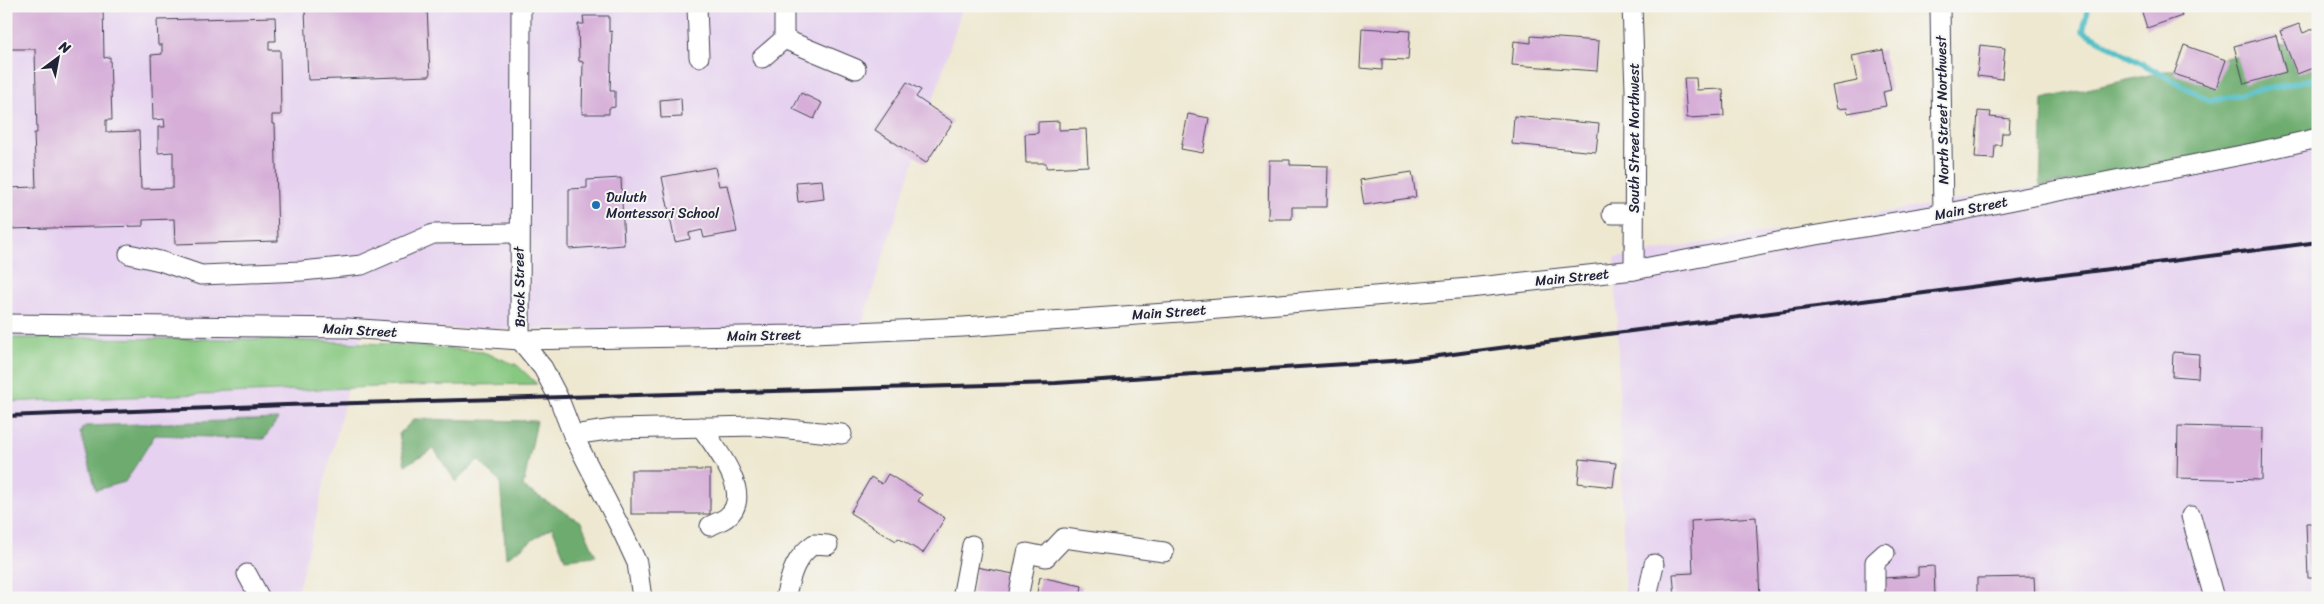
<svg xmlns="http://www.w3.org/2000/svg" width="2324" height="604" viewBox="0 0 2324 604" font-family="Sriracha,sans-serif">
<rect width="100%" height="100%" fill="#f6f6f2"/>
<filter id="ink" filterUnits="userSpaceOnUse"><feTurbulence type="fractalNoise" baseFrequency=".02" numOctaves="2"/><feDisplacementMap in="SourceGraphic" scale="10" xChannelSelector="R" yChannelSelector="G"/><feConvolveMatrix kernelMatrix="1 2 1 2 8 2 1 2 1" color-interpolation-filters="sRGB"/></filter>
<filter id="wash" filterUnits="userSpaceOnUse"><feTurbulence type="fractalNoise" baseFrequency=".0096" numOctaves="4" result="noise"/><feDisplacementMap in="SourceGraphic" scale="20" xChannelSelector="R" yChannelSelector="G"/><feGaussianBlur stdDeviation="1.12" result="paint"/><feColorMatrix in="noise" values="0 0 0 0 0 0 0 0 0 0 0 0 0 0 0 0 0 1.4 0 .05"/><feComposite in="paint" operator="in"/></filter>
<g filter="url(#wash)">
<rect width="100%" height="100%" fill="#eee8d0"/>
<g fill="#e6d2f0">
<path d="M 6,6 L 963,6 L 860,330 L 363,328 L 296,598 L 6,598 Z"/>
<path d="M 2318,144 L 2318,598 L 1625,598 L 1615,258 L 2112,174 Z"/>
</g>
<path fill="#87c880" stroke="#54755e" d="M 6,338 L 262,339 L 412,345 L 483,352 L 517,365 L 537,384 L 401,386 L 6,402 Z"/>
<g fill="#6dac6e" stroke="#486754">
<path d="M 2318,37 L 2318,144 L 2040,186 L 2043,99 Z"/>
<path d="M 278,419 L 264,439 L 155,435 L 125,482 L 96,490 L 81,432 L 85,426 Z"/>
<path d="M 414,419 L 537,421 L 523,487 L 581,522 L 596,556 L 565,559 L 552,527 L 506,558 L 500,482 L 478,460 L 456,482 L 434,449 L 405,465 L 399,434 Z"/>
</g>
<g fill="none" stroke-linecap="round" stroke-linejoin="round">
<path stroke="#50bec6" stroke-width="5.5" d="M 2088,6 L 2083,31 L 2210,101 L 2318,78"/>
</g>
<g id="blocks">
<g fill="#d6aed8">
<path d="M 6,6 L 103,6 L 104,58 L 110,57 L 112,120 L 106,120 L 106,132 L 139,131 L 141,189 L 173,188 L 173,152 L 158,153 L 158,127 L 165,127 L 164,119 L 153,120 L 151,55 L 162,54 L 162,45 L 158,45 L 157,20 L 275,17 L 276,41 L 269,41 L 269,50 L 280,50 L 281,115 L 272,115 L 272,124 L 275,124 L 278,241 L 175,244 L 174,219 L 143,220 L 143,226 L 6,229 L 6,188 L 36,187 L 34,133 L 37,133 L 35,49 L 6,49 Z"/>
<path d="M 427,6 L 430,76 L 308,80 L 305,10 Z"/>
<path d="M 2140,6 L 2179,6 L 2182,16 L 2147,28 Z"/>
<path d="M 583,16 L 609,16 L 609,32 L 612,31 L 610,91 L 615,91 L 615,107 L 609,108 L 609,114 L 582,114 L 583,62 L 579,61 L 578,24 L 584,24 Z"/>
<path d="M 2299,24 L 2303,33 L 2318,27 L 2318,66 L 2297,74 L 2280,31 Z"/>
<path d="M 1362,28 L 1410,31 L 1408,60 L 1382,59 L 1382,70 L 1360,68 Z"/>
<path d="M 2276,35 L 2286,72 L 2244,84 L 2234,46 Z"/>
<path d="M 1531,36 L 1599,41 L 1597,71 L 1512,65 L 1514,41 L 1531,43 Z"/>
<path d="M 1980,45 L 2005,48 L 2002,79 L 1977,76 Z"/>
<path d="M 2184,45 L 2226,60 L 2216,88 L 2174,74 Z"/>
<path d="M 1883,50 L 1891,90 L 1883,92 L 1886,106 L 1848,113 L 1847,108 L 1837,109 L 1832,86 L 1857,81 L 1852,56 Z"/>
<path d="M 1684,78 L 1696,78 L 1697,90 L 1723,89 L 1724,116 L 1687,118 Z"/>
<path d="M 907,82 L 921,90 L 916,97 L 953,122 L 926,163 L 875,130 Z"/>
<path d="M 801,93 L 822,103 L 814,119 L 793,109 Z"/>
<path d="M 681,98 L 682,117 L 661,118 L 660,100 Z"/>
<path d="M 1978,111 L 1991,112 L 1990,117 L 2010,119 L 2009,133 L 2002,133 L 2001,145 L 1995,145 L 1994,159 L 1975,158 Z"/>
<path d="M 1188,114 L 1209,118 L 1203,153 L 1181,149 Z"/>
<path d="M 1514,116 L 1599,124 L 1596,152 L 1512,144 Z"/>
<path d="M 1059,121 L 1059,130 L 1086,129 L 1088,166 L 1046,168 L 1046,163 L 1026,163 L 1025,134 L 1038,133 L 1038,122 Z"/>
<path d="M 1269,160 L 1290,160 L 1290,165 L 1328,166 L 1327,207 L 1292,207 L 1292,219 L 1268,219 Z"/>
<path d="M 715,167 L 719,186 L 727,185 L 737,232 L 704,238 L 702,230 L 689,233 L 690,239 L 675,242 L 662,177 Z"/>
<path d="M 1412,172 L 1416,197 L 1364,205 L 1360,180 Z"/>
<path d="M 621,178 L 624,245 L 569,249 L 569,189 L 587,188 L 587,180 Z"/>
<path d="M 822,180 L 824,199 L 798,202 L 796,182 Z"/>
<path d="M 2173,352 L 2199,354 L 2198,378 L 2172,376 Z"/>
<path d="M 2178,426 L 2263,428 L 2262,480 L 2177,478 Z"/>
<path d="M 1580,459 L 1616,463 L 1613,487 L 1578,483 Z"/>
<rect x="631" y="470" width="79" height="44"/>
<path d="M 888,474 L 922,495 L 918,501 L 945,518 L 923,553 L 898,538 L 896,541 L 850,513 L 871,477 L 882,484 Z"/>
<path d="M 1756,517 L 1760,598 L 1675,598 L 1673,574 L 1693,573 L 1691,521 Z"/>
<path d="M 2306,523 L 2318,523 L 2318,578 L 2308,578 Z"/>
<path d="M 1934,566 L 1935,598 L 1884,598 L 1883,578 L 1918,576 L 1918,567 Z"/>
<path d="M 976,567 L 1014,574 L 1010,598 L 972,593 Z"/>
<path d="M 1040,577 L 1082,586 L 1080,598 L 1036,598 Z"/>
<path d="M 2034,577 L 2035,598 L 1977,598 L 1977,578 Z"/>
<path d="M 1479,595 L 1511,596 L 1511,598 L 1478,598 Z"/>
</g>
</g>
</g>
<g filter="url(#ink)">
<use href="#blocks" fill-opacity="0" stroke="#414051" stroke-width="1"/>
<g fill="none" stroke-linecap="round" stroke-linejoin="round">
<g stroke="#414051" stroke-width="21">
<g id="minor">
<path d="M 521,6 L 520,340 L 543,368 L 559,399 L 573,435 L 624,535 L 637,563 L 642,598"/>
<path d="M 784,6 L 784,39 L 856,69"/>
<path d="M 1632,6 L 1635,90 L 1634,270"/>
<path d="M 1940,6 L 1943,214"/>
<path d="M 697,7 L 699,57"/>
<path d="M 762,58 L 784,39"/>
<path d="M 1612,214 L 1634,214"/>
<path d="M 129,254 L 160,261 L 201,275 L 302,271 L 362,265 L 433,234 L 519,233"/>
<path d="M 6,324 L 347,328 L 520,340 L 793,335 L 963,327 L 1195,311 L 1469,288 L 1634,270 L 1793,239 L 1943,214 L 2257,152 L 2318,138"/>
<path d="M 701,427 C 715,447 755,495 727,517 C 722,521 715,523 710,526"/>
<path d="M 573,435 L 614,429 L 756,426 L 842,434"/>
<path d="M 2191,516 L 2214,598"/>
<path d="M 247,574 L 260,598"/>
<path d="M 785,598 C 791,575 794,558 814,544 L 828,545"/>
<path d="M 962,598 L 972,545"/>
<path d="M 1018,598 L 1027,553 L 1046,557 L 1064,538 L 1164,552"/>
<path d="M 1647,598 L 1654,564"/>
<path d="M 1875,598 L 1875,562 L 1885,553"/>
</g>
</g>
<use href="#minor" stroke="#fff" stroke-width="19"/>
<path stroke="#22223b" stroke-width="4" d="M 6,416 L 286,405 L 1056,383 L 1407,360 L 2318,242"/>
</g>
</g>
<circle fill="#1f6fb2" stroke="#f6f6f2" stroke-width="2" cx="596" cy="205" r="5"/>
<g text-anchor="middle" stroke-width="4" stroke-linejoin="round" paint-order="stroke">
<g font-size="14" fill="#22223b" stroke="#f6f6f2">
<text transform="translate(1942 110) rotate(-91)" y="5">North Street Northwest</text>
<text transform="translate(1634 138) rotate(-90)" y="5">South Street Northwest</text>
<text transform="translate(1971 208) rotate(-11)" y="5">Main Street</text>
<text transform="translate(1572 277) rotate(-6)" y="5">Main Street</text>
<text transform="translate(519 287) rotate(-91)" y="5">Brock Street</text>
<text transform="translate(1169 312) rotate(-4)" y="5">Main Street</text>
<text transform="translate(360 330) rotate(3)" y="5">Main Street</text>
<text transform="translate(764 335) rotate(-1)" y="5">Main Street</text>
</g>
<g font-size="14" fill="#22223b" stroke="#f6f6f2" text-anchor="start">
<text x="606" y="202">Duluth<tspan x="606" dy="16">Montessori School</tspan></text>
</g>
</g>
<rect width="2324" height="604" fill="none" stroke="#f6f6f2" stroke-width="25"/>
<g transform="translate(58 58) rotate(32)" stroke="#f6f6f2" stroke-width="4" paint-order="stroke">
<path d="M0-4L9 19L0 12L-9 19Z" fill="#22223b"/>
<text y="-8" font-size="14" font-weight="bold" text-anchor="middle" fill="#22223b">N</text>
</g>
</svg>
